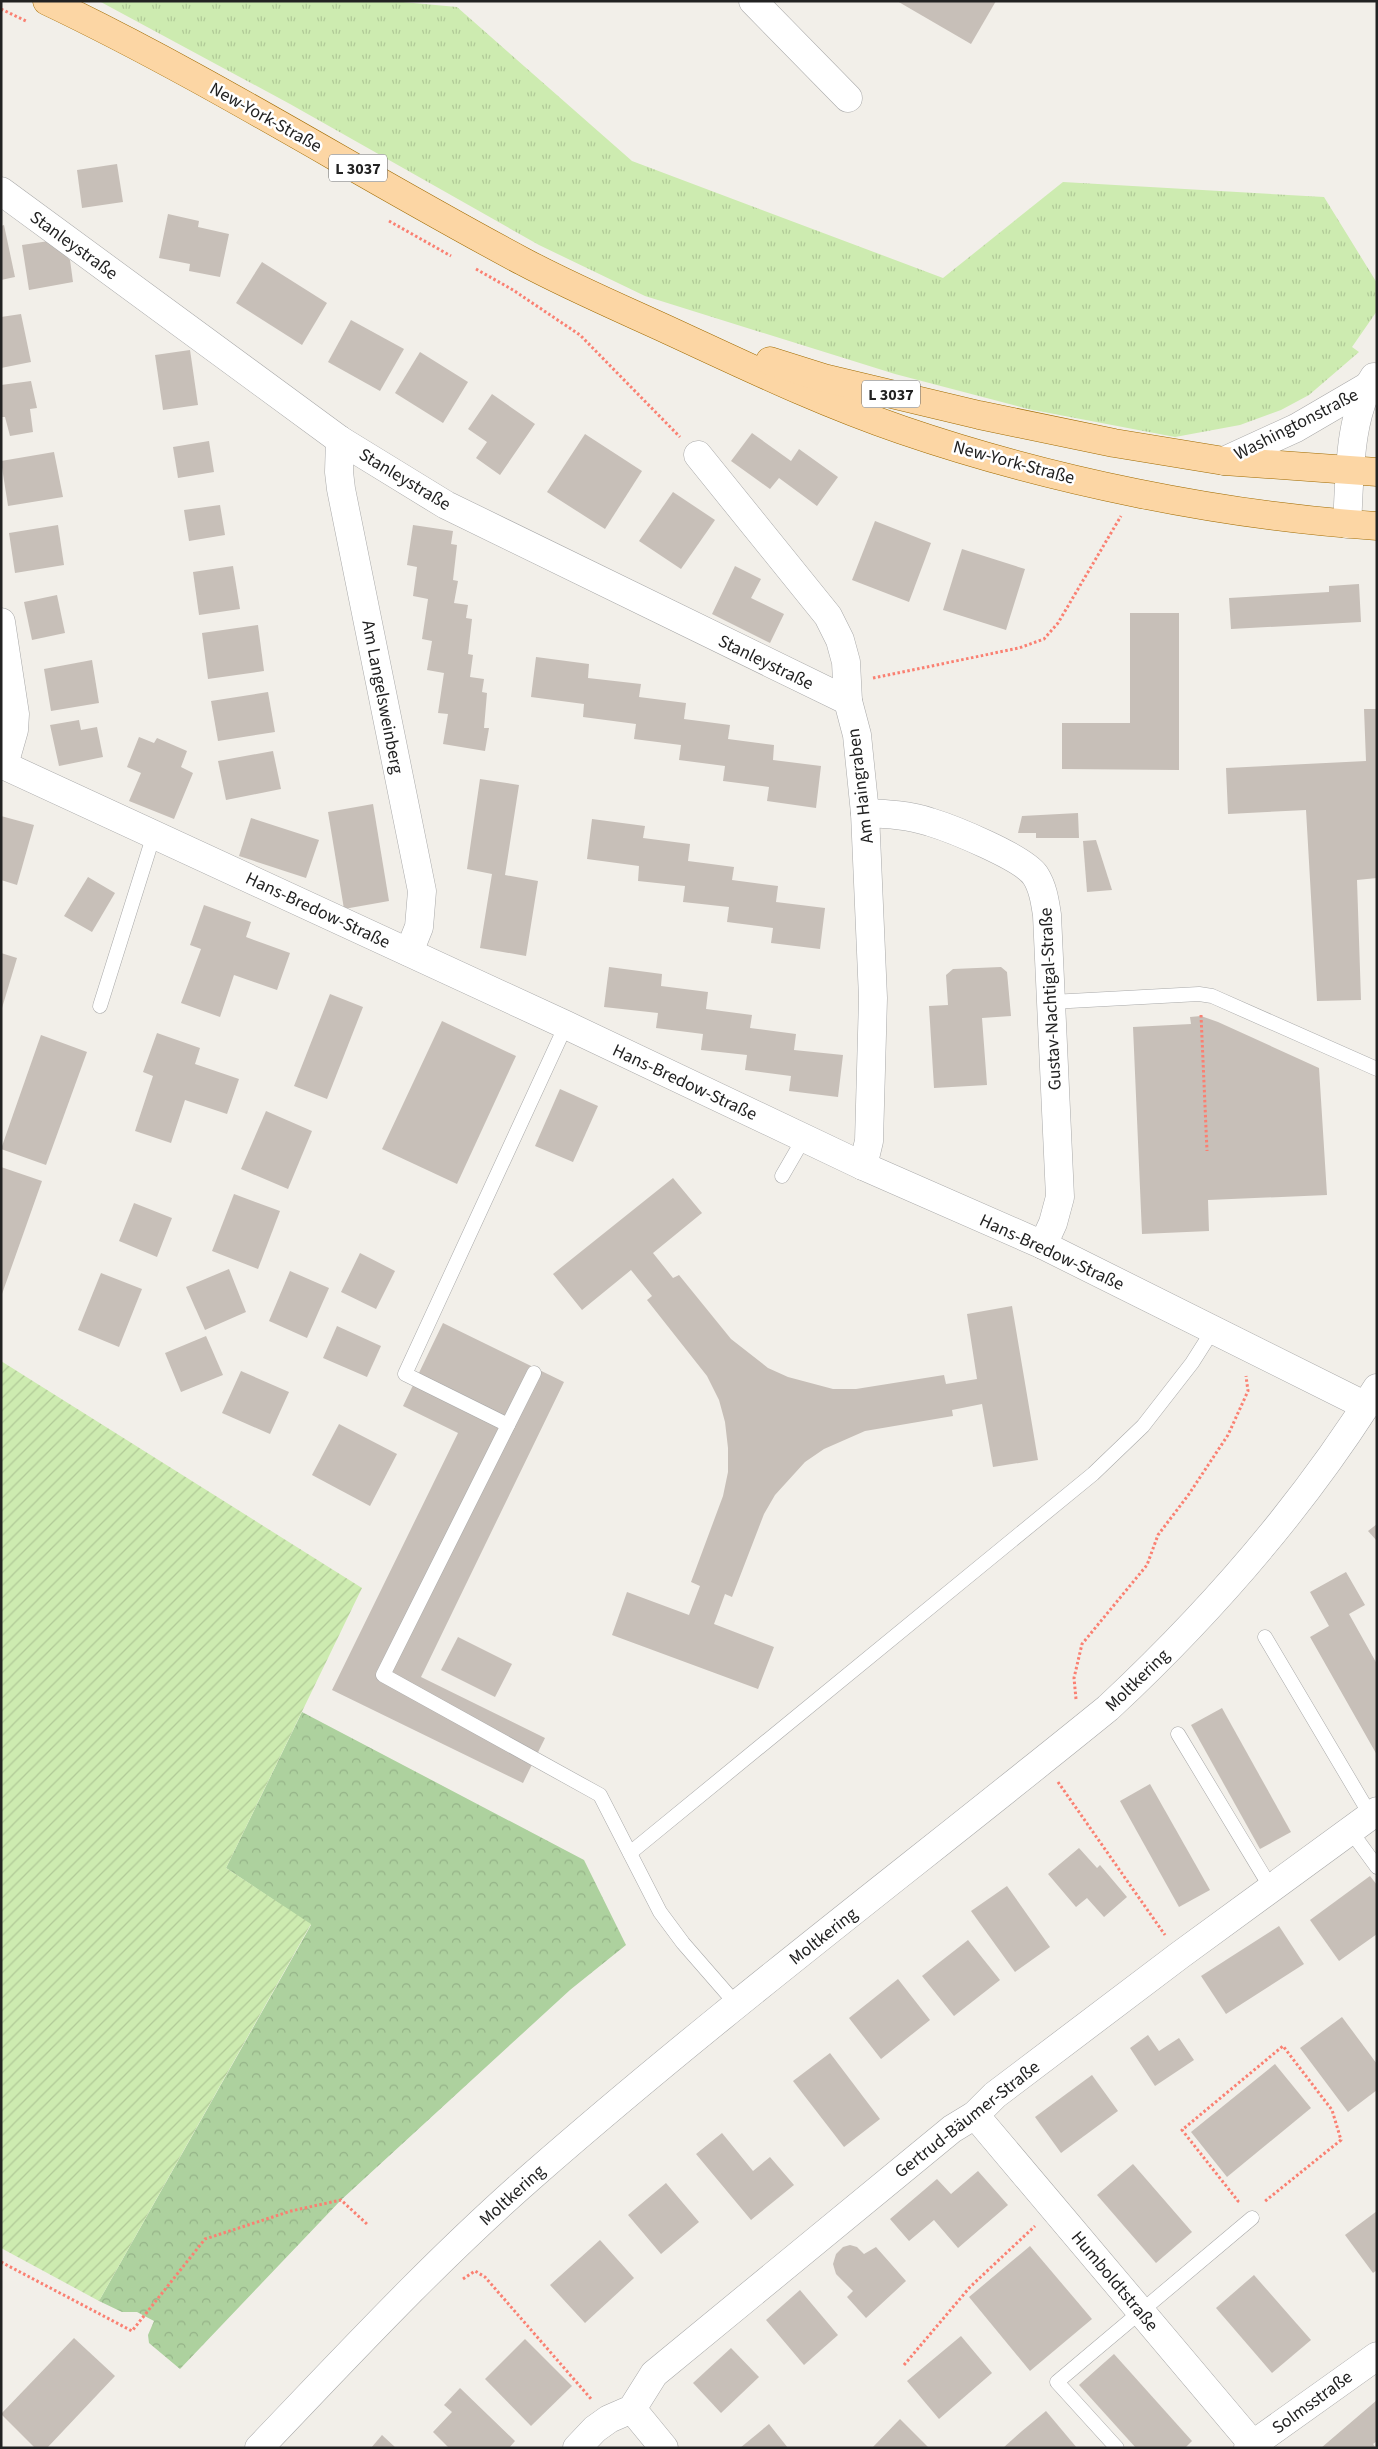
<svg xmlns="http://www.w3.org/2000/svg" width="1378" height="2449" viewBox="0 0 1378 2449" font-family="'Source Sans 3',sans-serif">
<defs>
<pattern id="grass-tufts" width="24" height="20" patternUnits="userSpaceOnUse" patternTransform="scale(1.25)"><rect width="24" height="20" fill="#cdebb0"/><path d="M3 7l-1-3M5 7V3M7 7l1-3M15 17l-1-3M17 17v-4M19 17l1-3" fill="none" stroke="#b0c997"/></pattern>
<pattern id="forest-crowns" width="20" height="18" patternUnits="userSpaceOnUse" patternTransform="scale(1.25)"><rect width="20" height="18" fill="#add19e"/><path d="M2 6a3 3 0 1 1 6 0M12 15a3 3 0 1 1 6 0" fill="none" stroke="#95b388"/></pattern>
<pattern id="garden-furrows" width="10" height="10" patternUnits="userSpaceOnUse" patternTransform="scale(1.25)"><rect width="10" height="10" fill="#cdebb0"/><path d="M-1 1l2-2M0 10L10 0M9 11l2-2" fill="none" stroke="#b0c997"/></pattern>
</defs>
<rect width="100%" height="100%" fill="#f2efe9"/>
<path fill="url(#grass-tufts)" d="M 99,1 L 392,1 L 457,7 L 632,161 L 943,278 L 1063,182 L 1324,197 L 1377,283 L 1377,311 L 1352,347 L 1359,352 L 1309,395 L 1281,410 L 1240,425 L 1175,437 L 1028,409 L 895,374 L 645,296 L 539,245 L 290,104 Z"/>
<path fill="url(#forest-crowns)" d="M 302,1712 L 584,1860 L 626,1945 L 570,1990 L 341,2200 L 180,2369 L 149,2343 L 148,2335 L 154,2321 L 137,2312 L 122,2312 L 99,2301 L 311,1925 L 226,1868 Z"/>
<path fill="url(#garden-furrows)" d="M 1,1361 L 362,1588 L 226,1868 L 311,1924 L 99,2301 L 1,2248 Z"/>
<g fill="#c7bfb8">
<path d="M 897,1 L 996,1 L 971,44 Z"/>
<path d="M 117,164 L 123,202 L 82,208 L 77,170 Z"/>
<path d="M 168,214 L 199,221 L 198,227 L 229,234 L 220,277 L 189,271 L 190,264 L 159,258 Z"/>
<path d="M 4,225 L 15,277 L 1,280 L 1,226 Z"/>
<path d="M 49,241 L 70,260 L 73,282 L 29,290 L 22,245 Z"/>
<path d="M 262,262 L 327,303 L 302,345 L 236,303 Z"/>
<path d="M 21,314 L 31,362 L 1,368 L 1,317 Z"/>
<path d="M 351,320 L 404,349 L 380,391 L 328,362 Z"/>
<path d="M 190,350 L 198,405 L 163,410 L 155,355 Z"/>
<path d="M 420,352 L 468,382 L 443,423 L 395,393 Z"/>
<path d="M 31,381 L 37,408 L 30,409 L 33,432 L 10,436 L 5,417 L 1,417 L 1,385 Z"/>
<path d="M 492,394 L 535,424 L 500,475 L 476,458 L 487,442 L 468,429 Z"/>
<path d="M 752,433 L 791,461 L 799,449 L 838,477 L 817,506 L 779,478 L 770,489 L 731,461 Z"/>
<path d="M 585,434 L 642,471 L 605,529 L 547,492 Z"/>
<path d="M 209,441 L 214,472 L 178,478 L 173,447 Z"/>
<path d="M 54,452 L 63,497 L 8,506 L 1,461 Z"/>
<path d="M 673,492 L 715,520 L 681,569 L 639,541 Z"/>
<path d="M 220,505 L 225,535 L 189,541 L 184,510 Z"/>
<path d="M 875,521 L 931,543 L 909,602 L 852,580 Z"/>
<path d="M 58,525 L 64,565 L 15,573 L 9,533 Z"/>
<path d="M 413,525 L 453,531 L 451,544 L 457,545 L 453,580 L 458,581 L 454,603 L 468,605 L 466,618 L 472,619 L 468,654 L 473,655 L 470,677 L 484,679 L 482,692 L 487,693 L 484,728 L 489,728 L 485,751 L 443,744 L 448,714 L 438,713 L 444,673 L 427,670 L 432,641 L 422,639 L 428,599 L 413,596 L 417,567 L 407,565 Z"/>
<path d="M 962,549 L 1025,569 L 1006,630 L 943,610 Z"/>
<path d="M 233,566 L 240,609 L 199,615 L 193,572 Z"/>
<path d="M 735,566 L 761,579 L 751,598 L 784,614 L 770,643 L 712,614 Z"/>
<path d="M 1359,584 L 1361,622 L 1231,629 L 1229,598 L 1329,592 L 1329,586 Z"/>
<path d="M 57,595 L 65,633 L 32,640 L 24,602 Z"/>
<path d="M 1130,613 L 1179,613 L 1179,770 L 1062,769 L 1062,723 L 1130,723 Z"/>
<path d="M 258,625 L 264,671 L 208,679 L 202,633 Z"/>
<path d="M 536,657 L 589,664 L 588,678 L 641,684 L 639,697 L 686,703 L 684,719 L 730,725 L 728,739 L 774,745 L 773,760 L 821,766 L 816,808 L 767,801 L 769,787 L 723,781 L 725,766 L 679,760 L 681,745 L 634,739 L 636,724 L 583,717 L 584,704 L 531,697 Z"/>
<path d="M 92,660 L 99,703 L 51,711 L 44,669 Z"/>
<path d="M 268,692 L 275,732 L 218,741 L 211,701 Z"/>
<path d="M 1364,709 L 1377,709 L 1377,878 L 1357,880 L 1361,1000 L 1317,1001 L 1306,810 L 1228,814 L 1226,768 L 1366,761 Z"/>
<path d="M 79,720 L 81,730 L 97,727 L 103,757 L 59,766 L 50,725 Z"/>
<path d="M 139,737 L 154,743 L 157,738 L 187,751 L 181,767 L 193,773 L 174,819 L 129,801 L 141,773 L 127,767 Z"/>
<path d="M 273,751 L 281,789 L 226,800 L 218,761 Z"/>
<path d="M 480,779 L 519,785 L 505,875 L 538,881 L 526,956 L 480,948 L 492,874 L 467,869 Z"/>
<path d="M 373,804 L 389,901 L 344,909 L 328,812 Z"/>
<path d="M 1078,813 L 1079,838 L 1036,838 L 1036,833 L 1018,833 L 1022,816 Z"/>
<path d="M 1,816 L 34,825 L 17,885 L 1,880 Z"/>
<path d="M 251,818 L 319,840 L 306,878 L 239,856 Z"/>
<path d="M 592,819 L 645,826 L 643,838 L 690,844 L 688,861 L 734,867 L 732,880 L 778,886 L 776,902 L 825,908 L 820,949 L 771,943 L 773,928 L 727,922 L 729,907 L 683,902 L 685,886 L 638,881 L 639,866 L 587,859 Z"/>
<path d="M 1096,840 L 1112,890 L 1087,892 L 1083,841 Z"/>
<path d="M 88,877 L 115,893 L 92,932 L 64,916 Z"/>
<path d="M 204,905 L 251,922 L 246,937 L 290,953 L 277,990 L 234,975 L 220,1017 L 181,1003 L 201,949 L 190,945 Z"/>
<path d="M 1,953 L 17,958 L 2,1008 L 1,1008 Z"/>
<path d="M 609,967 L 662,974 L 661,986 L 708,992 L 706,1009 L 752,1015 L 750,1028 L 796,1034 L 794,1050 L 843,1055 L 838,1097 L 789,1091 L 791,1076 L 745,1070 L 747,1055 L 701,1050 L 703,1034 L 656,1028 L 658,1013 L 604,1007 Z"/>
<path d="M 1001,967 L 1007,972 L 1011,1016 L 982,1018 L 987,1085 L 934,1088 L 929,1006 L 948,1005 L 946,975 L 953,969 Z"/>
<path d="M 330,994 L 363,1007 L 327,1099 L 294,1086 Z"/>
<path d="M 1201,1016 L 1218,1022 L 1319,1068 L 1327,1195 L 1208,1200 L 1209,1231 L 1142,1234 L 1133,1027 L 1191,1024 L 1190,1017 Z"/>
<path d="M 442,1021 L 516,1056 L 457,1184 L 382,1149 Z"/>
<path d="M 157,1033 L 200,1048 L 195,1064 L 239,1079 L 227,1114 L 185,1100 L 171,1143 L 135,1131 L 153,1076 L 143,1072 Z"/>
<path d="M 41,1035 L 87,1052 L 46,1165 L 1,1149 Z"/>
<path d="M 560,1089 L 598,1106 L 573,1162 L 535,1146 Z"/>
<path d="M 266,1111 L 312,1131 L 288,1189 L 241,1169 Z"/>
<path d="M 1,1167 L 42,1181 L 2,1294 L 1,1294 Z"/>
<path d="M 673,1178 L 702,1213 L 653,1253 L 673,1278 L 679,1275 L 731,1339 L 768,1368 L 788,1377 L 833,1389 L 856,1389 L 944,1375 L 946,1384 L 977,1379 L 967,1314 L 1012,1306 L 1038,1460 L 993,1467 L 982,1404 L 952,1410 L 953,1416 L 865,1431 L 824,1449 L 805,1462 L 775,1495 L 764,1514 L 732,1597 L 725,1594 L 714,1624 L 774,1647 L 758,1689 L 612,1635 L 627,1592 L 689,1615 L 700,1586 L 691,1582 L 723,1496 L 728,1472 L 728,1448 L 725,1422 L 719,1400 L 707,1376 L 647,1300 L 652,1296 L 631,1270 L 582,1310 L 553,1274 Z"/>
<path d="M 234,1194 L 280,1211 L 258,1269 L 212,1251 Z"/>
<path d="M 134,1203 L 172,1218 L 157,1257 L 119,1241 Z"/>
<path d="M 360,1253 L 395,1271 L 376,1309 L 341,1292 Z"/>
<path d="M 229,1269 L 246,1312 L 205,1330 L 186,1287 Z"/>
<path d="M 290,1271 L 329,1288 L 307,1338 L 269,1321 Z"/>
<path d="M 101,1273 L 142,1289 L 119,1347 L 78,1330 Z"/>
<path d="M 443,1323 L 564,1382 L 421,1677 L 545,1738 L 523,1783 L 332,1690 L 458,1433 L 403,1406 Z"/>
<path d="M 337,1326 L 381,1346 L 367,1377 L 323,1358 Z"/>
<path d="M 206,1336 L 223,1375 L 181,1392 L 165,1353 Z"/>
<path d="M 241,1371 L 289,1392 L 270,1434 L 222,1413 Z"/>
<path d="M 339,1424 L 397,1454 L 370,1506 L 312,1475 Z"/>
<path d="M 1377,1524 L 1377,1541 L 1368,1531 Z"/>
<path d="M 1346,1572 L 1365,1605 L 1349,1614 L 1377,1664 L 1377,1755 L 1310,1637 L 1329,1626 L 1310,1592 Z"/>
<path d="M 458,1637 L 512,1664 L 495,1697 L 441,1670 Z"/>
<path d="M 1222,1708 L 1291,1832 L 1260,1849 L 1191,1725 Z"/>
<path d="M 1150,1784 L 1210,1890 L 1179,1907 L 1120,1801 Z"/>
<path d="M 1079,1848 L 1097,1868 L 1100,1865 L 1127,1897 L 1104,1917 L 1087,1898 L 1076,1907 L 1048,1874 Z"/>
<path d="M 1370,1876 L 1377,1885 L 1377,1934 L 1339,1961 L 1310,1920 Z"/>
<path d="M 1007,1886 L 1050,1947 L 1015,1972 L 971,1911 Z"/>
<path d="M 1279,1926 L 1304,1964 L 1226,2014 L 1201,1976 Z"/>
<path d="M 968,1940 L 1000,1980 L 954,2016 L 922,1976 Z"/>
<path d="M 898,1979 L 930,2020 L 881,2059 L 849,2018 Z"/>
<path d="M 1342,2017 L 1377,2064 L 1377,2090 L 1348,2112 L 1300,2048 Z"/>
<path d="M 1148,2035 L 1159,2051 L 1179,2038 L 1194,2060 L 1155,2086 L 1130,2048 Z"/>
<path d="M 830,2053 L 880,2119 L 844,2147 L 793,2081 Z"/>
<path d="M 1275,2064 L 1311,2108 L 1227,2177 L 1191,2132 Z"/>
<path d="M 1092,2075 L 1118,2111 L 1061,2153 L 1035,2117 Z"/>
<path d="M 722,2133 L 753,2171 L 770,2157 L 794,2185 L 751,2220 L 696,2154 Z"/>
<path d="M 1133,2164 L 1192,2232 L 1156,2263 L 1097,2195 Z"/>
<path d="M 978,2171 L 1008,2205 L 958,2248 L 934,2220 L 909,2241 L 890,2219 L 937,2179 L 951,2194 Z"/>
<path d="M 666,2183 L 699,2222 L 661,2254 L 628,2215 Z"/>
<path d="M 1377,2211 L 1377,2270 L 1373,2273 L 1345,2235 Z"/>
<path d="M 600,2240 L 634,2278 L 585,2323 L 550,2285 Z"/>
<path d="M 850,2245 L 857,2247 L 864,2254 L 876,2247 L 906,2281 L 866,2318 L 847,2297 L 853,2291 L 836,2274 L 833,2264 L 836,2254 L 843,2247 Z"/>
<path d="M 1030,2246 L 1092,2319 L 1030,2371 L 969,2297 Z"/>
<path d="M 1254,2275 L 1311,2340 L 1272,2373 L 1216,2308 Z"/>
<path d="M 800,2290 L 838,2335 L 804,2365 L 766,2320 Z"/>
<path d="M 961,2336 L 992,2373 L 939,2419 L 907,2381 Z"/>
<path d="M 74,2338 L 115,2376 L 47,2448 L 35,2448 L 1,2414 Z"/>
<path d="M 525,2339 L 572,2386 L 531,2426 L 485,2379 Z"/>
<path d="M 731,2348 L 759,2377 L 721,2413 L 693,2383 Z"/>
<path d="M 1114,2354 L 1192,2441 L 1185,2448 L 1136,2448 L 1079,2385 Z"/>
<path d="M 460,2388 L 515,2441 L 509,2448 L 449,2448 L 433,2432 L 452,2412 L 444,2405 Z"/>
<path d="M 1377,2400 L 1377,2441 L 1373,2444 L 1376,2448 L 1321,2448 Z"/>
<path d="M 1046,2411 L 1077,2448 L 1003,2448 L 1022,2431 Z"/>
<path d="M 900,2419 L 929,2448 L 872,2448 Z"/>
<path d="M 769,2424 L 788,2448 L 740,2448 Z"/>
<path d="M 382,2435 L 396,2448 L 371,2448 Z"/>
</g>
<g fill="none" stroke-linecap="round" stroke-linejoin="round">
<g stroke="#a9a9a9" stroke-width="15">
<g id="service">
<path d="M 1051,1002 L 1199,994 L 1212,996 L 1377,1069"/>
<path d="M 100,1006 L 154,834"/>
<path d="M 782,1176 L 804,1138"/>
<path d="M 534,1373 L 383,1675 L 600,1795 L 660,1912 L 683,1943 L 737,2005"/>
<path d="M 508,1425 L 405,1374 L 566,1025"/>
<path d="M 1265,1637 L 1371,1816"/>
<path d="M 1178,1734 L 1271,1888"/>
<path d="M 1350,1830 L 1377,1867"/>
<path d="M 630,1853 L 1093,1474 L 1143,1426 L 1192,1363 L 1213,1330"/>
<path d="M 1117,2448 L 1057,2382 L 1252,2218"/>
</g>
</g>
<g stroke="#a9a9a9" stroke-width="29">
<g id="minor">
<path d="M 753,1 L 848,98"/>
<path d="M 1,191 L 340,440 L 446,505 L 848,701"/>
<path d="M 340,440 L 339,472 L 341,489 L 422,891 L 419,927 L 409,952"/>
<path d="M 698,455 L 828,616 L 840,640 L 846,662 L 848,701 L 857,735 L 865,813 L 873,998 L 869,1141 L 863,1166"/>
<path d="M 1224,461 L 1296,428 L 1368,386"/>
<path d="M 1347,524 C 1350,479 1348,416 1374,377"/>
<path d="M 1,622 L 15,714 L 14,730 L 4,765"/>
<path d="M 1,764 L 566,1025 L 863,1166 L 1043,1245 L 1366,1406"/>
<path d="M 865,813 C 887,814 909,815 930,822 C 953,829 1022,857 1035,875 C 1043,887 1045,902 1047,915 L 1060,1197 L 1053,1223 L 1043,1245"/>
<path d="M 975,2115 L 1256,2448"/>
<path d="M 632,2409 L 664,2448"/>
<path d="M 577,2448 L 595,2429 L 609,2419 L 632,2409 L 654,2374 L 952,2129 L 975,2115 L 995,2095 L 1180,1955 L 1377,1811"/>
<path d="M 1248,2448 L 1377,2356"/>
</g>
</g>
<g stroke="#a9a9a9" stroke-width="29">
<path id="tertiary" d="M 259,2448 C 348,2355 435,2261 532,2176 C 718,2013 916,1864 1108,1708 C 1211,1612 1302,1508 1377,1388"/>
</g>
<g stroke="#a06b00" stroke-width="29">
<g id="primary">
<path d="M 47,1 C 211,79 364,177 524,262 C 571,287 620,308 668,330 C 746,366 820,402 902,430 C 1048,480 1222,516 1377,526"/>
<path d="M 770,361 L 824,378 L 979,415 L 1114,443 L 1224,461 L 1377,472"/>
</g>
</g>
<g stroke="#fa8072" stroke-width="3" stroke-dasharray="2.5 2.5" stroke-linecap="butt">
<path d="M 1,9 L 28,22"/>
<path d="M 389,221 L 451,256"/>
<path d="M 476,269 L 513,290 L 580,335 L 680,437"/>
<path d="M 873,678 L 1019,648 L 1044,639 L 1058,623 L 1121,516"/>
<path d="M 1201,1015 L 1207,1151"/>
<path d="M 1076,1699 L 1074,1678 L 1082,1644 L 1147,1565 L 1158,1535 L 1189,1494 L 1228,1435 L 1248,1391 L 1246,1376"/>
<path d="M 1058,1782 L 1165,1935"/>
<path d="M 1237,2202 L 1238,2201 L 1182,2130 L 1283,2046 L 1332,2110 L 1341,2140 L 1264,2202"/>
<path d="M 1,2262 L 132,2331 L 205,2239 L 291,2211 L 341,2200 L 368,2225"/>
<path d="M 463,2279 L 475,2271 L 485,2277 L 592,2400"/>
<path d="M 904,2365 L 970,2287 L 1035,2226"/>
</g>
<use href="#service" stroke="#fff" stroke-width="14"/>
<use href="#minor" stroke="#fff" stroke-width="28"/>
<use href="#tertiary" stroke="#fff" stroke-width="28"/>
<use href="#primary" stroke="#fcd6a4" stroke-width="28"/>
</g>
<g text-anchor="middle" stroke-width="5" stroke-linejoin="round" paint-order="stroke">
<g fill="#fff" stroke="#646464" stroke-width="1">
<rect x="329" y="154.5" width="58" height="27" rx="4"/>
<rect x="862" y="380.5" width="58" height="27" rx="4"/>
</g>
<g font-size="16" font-weight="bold" fill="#222">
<text x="358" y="174">L 3037</text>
<text x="891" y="400">L 3037</text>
</g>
<g font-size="18" fill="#222" stroke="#fff">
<text transform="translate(266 117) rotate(29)" y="6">New-York-Straße</text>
<text transform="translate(74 245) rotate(36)" y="6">Stanleystraße</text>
<text transform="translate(1296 424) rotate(-27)" y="6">Washingtonstraße</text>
<text transform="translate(1014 462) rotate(15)" y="6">New-York-Straße</text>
<text transform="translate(405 479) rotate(31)" y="6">Stanleystraße</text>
<text transform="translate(766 662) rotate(26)" y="6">Stanleystraße</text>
<text transform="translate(383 697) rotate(79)" y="6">Am Langelsweinberg</text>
<text transform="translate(860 786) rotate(-97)" y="6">Am Haingraben</text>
<text transform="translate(318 910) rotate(25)" y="6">Hans-Bredow-Straße</text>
<text transform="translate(1050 999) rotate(-93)" y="6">Gustav-Nachtigal-Straße</text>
<text transform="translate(685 1082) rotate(25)" y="6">Hans-Bredow-Straße</text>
<text transform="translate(1052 1252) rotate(25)" y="6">Hans-Bredow-Straße</text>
<text transform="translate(1137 1680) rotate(-44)" y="6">Moltkering</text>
<text transform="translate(823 1936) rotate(-38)" y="6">Moltkering</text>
<text transform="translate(967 2119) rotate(-38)" y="6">Gertrud-Bäumer-Straße</text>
<text transform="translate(512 2195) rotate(-42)" y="6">Moltkering</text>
<text transform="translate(1115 2281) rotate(50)" y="6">Humboldtstraße</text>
<text transform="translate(1312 2402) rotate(-36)" y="6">Solmsstraße</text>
</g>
</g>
<rect width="1378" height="2449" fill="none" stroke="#222222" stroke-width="5"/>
</svg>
